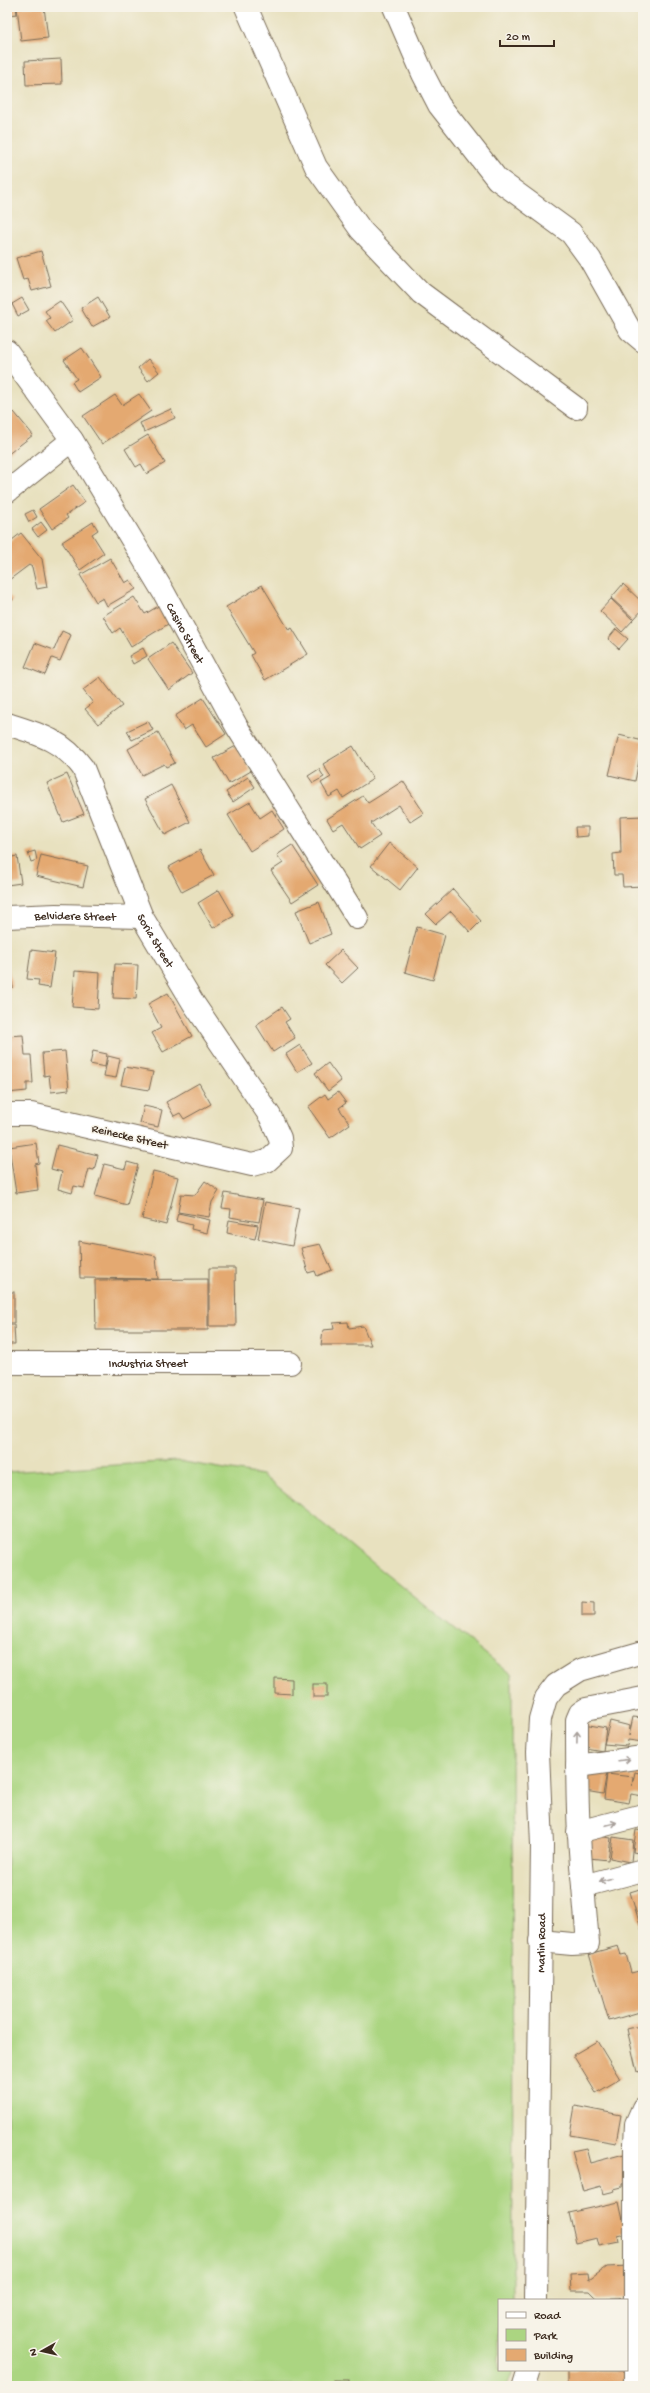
<svg xmlns="http://www.w3.org/2000/svg" width="650" height="2393" viewBox="0 0 650 2393" font-family="'Gochi Hand',sans-serif">
<rect width="100%" height="100%" fill="#f7f3e8"/>
<filter id="ink" filterUnits="userSpaceOnUse"><feTurbulence type="fractalNoise" baseFrequency=".025" numOctaves="2"/><feDisplacementMap in="SourceGraphic" scale="8" xChannelSelector="R" yChannelSelector="G"/><feConvolveMatrix kernelMatrix="1 2 1 2 8 2 1 2 1" color-interpolation-filters="sRGB"/></filter>
<filter id="wash" filterUnits="userSpaceOnUse"><feTurbulence type="fractalNoise" baseFrequency=".012" numOctaves="4" result="noise"/><feDisplacementMap in="SourceGraphic" scale="16" xChannelSelector="R" yChannelSelector="G"/><feGaussianBlur stdDeviation="0.9" result="paint"/><feColorMatrix in="noise" values="0 0 0 0 0 0 0 0 0 0 0 0 0 0 0 0 0 1.4 0 .05"/><feComposite in="paint" operator="in"/></filter>
<g filter="url(#wash)">
<rect width="100%" height="100%" fill="#e8e1bf"/>
<path fill="#abd581" stroke="#738050" d="M 177,1461 L 262,1475 L 512,1675 L 513,2300 L 499,2300 L 499,2370 L 513,2370 L 507,2386 L 7,2386 L 7,1472 Z"/>
<g id="blocks">
<g fill="#e4a971">
<path d="M 9,7 L 16,7 L 17,14 L 9,15 Z"/>
<path d="M 17,7 L 44,7 L 48,38 L 21,41 Z"/>
<path d="M 61,59 L 62,84 L 26,85 L 25,61 Z"/>
<path d="M 41,251 L 51,286 L 32,291 L 28,279 L 23,280 L 16,258 Z"/>
<path d="M 98,297 L 110,317 L 92,327 L 81,308 Z"/>
<path d="M 22,298 L 29,310 L 18,316 L 12,304 Z"/>
<path d="M 60,301 L 73,320 L 55,333 L 46,321 L 50,318 L 45,311 Z"/>
<path d="M 82,348 L 101,377 L 78,392 L 72,382 L 77,379 L 64,360 Z"/>
<path d="M 148,359 L 159,372 L 148,381 L 138,368 Z"/>
<path d="M 139,394 L 151,411 L 102,444 L 83,416 L 115,395 L 122,405 Z"/>
<path d="M 171,409 L 175,418 L 144,432 L 140,423 Z"/>
<path d="M 14,412 L 33,435 L 7,455 L 7,417 Z"/>
<path d="M 148,435 L 165,463 L 147,474 L 141,464 L 136,467 L 125,449 Z"/>
<path d="M 73,485 L 85,502 L 66,515 L 68,518 L 52,529 L 39,509 Z"/>
<path d="M 33,510 L 37,517 L 29,522 L 25,514 Z"/>
<path d="M 41,522 L 47,530 L 38,537 L 32,529 Z"/>
<path d="M 93,522 L 98,530 L 92,534 L 104,553 L 80,570 L 62,542 Z"/>
<path d="M 21,533 L 42,559 L 47,587 L 37,589 L 32,567 L 29,565 L 9,580 L 7,578 L 7,544 Z"/>
<path d="M 110,558 L 125,583 L 130,580 L 136,589 L 107,606 L 103,598 L 96,602 L 80,575 Z"/>
<path d="M 623,584 L 643,603 L 643,609 L 634,619 L 611,598 Z"/>
<path d="M 262,585 L 289,630 L 292,628 L 308,654 L 265,680 L 251,655 L 254,653 L 226,607 Z"/>
<path d="M 7,595 L 13,599 L 7,608 Z"/>
<path d="M 134,597 L 145,614 L 162,604 L 173,621 L 131,647 L 120,628 L 113,633 L 103,616 Z"/>
<path d="M 611,599 L 633,620 L 622,632 L 600,611 Z"/>
<path d="M 616,629 L 628,639 L 619,649 L 608,639 Z"/>
<path d="M 62,631 L 71,635 L 60,661 L 52,658 L 45,675 L 25,667 L 35,643 L 54,650 Z"/>
<path d="M 171,643 L 192,673 L 169,690 L 148,659 Z"/>
<path d="M 143,648 L 147,656 L 133,664 L 129,656 Z"/>
<path d="M 100,677 L 122,706 L 98,724 L 85,709 L 93,703 L 83,690 Z"/>
<path d="M 203,698 L 226,734 L 206,747 L 192,725 L 184,730 L 175,716 Z"/>
<path d="M 148,721 L 153,730 L 132,740 L 127,731 Z"/>
<path d="M 158,732 L 175,763 L 166,767 L 164,764 L 142,775 L 128,749 Z"/>
<path d="M 619,735 L 643,741 L 635,781 L 609,775 Z"/>
<path d="M 236,746 L 251,771 L 229,784 L 214,758 Z"/>
<path d="M 353,746 L 373,779 L 343,798 L 339,791 L 329,797 L 321,783 L 331,777 L 323,764 Z"/>
<path d="M 319,769 L 324,777 L 313,783 L 308,776 Z"/>
<path d="M 67,774 L 84,814 L 63,822 L 47,783 Z"/>
<path d="M 248,777 L 255,787 L 233,802 L 226,792 Z"/>
<path d="M 403,781 L 424,813 L 410,822 L 399,805 L 371,823 L 380,836 L 360,849 L 343,823 L 333,829 L 327,819 L 363,796 L 368,803 Z"/>
<path d="M 171,785 L 190,822 L 165,835 L 145,799 Z"/>
<path d="M 250,802 L 260,818 L 272,810 L 284,829 L 250,851 L 228,815 Z"/>
<path d="M 643,816 L 643,886 L 623,887 L 622,875 L 614,875 L 613,854 L 621,853 L 620,817 Z"/>
<path d="M 575,827 L 588,827 L 588,836 L 576,837 Z"/>
<path d="M 389,843 L 418,867 L 400,890 L 371,866 Z"/>
<path d="M 292,845 L 318,885 L 292,902 L 271,871 L 283,863 L 277,855 Z"/>
<path d="M 200,850 L 214,875 L 182,892 L 169,867 Z"/>
<path d="M 35,851 L 37,860 L 31,862 L 28,853 Z"/>
<path d="M 41,855 L 88,866 L 83,887 L 36,876 Z"/>
<path d="M 17,856 L 21,883 L 7,885 L 7,858 Z"/>
<path d="M 453,889 L 481,921 L 470,932 L 451,911 L 436,924 L 426,914 Z"/>
<path d="M 219,890 L 234,916 L 213,928 L 198,903 Z"/>
<path d="M 319,902 L 331,934 L 309,943 L 296,911 Z"/>
<path d="M 417,927 L 445,935 L 433,980 L 405,972 Z"/>
<path d="M 31,950 L 55,953 L 50,988 L 38,986 L 39,980 L 27,979 Z"/>
<path d="M 341,950 L 358,968 L 342,983 L 325,965 Z"/>
<path d="M 7,964 L 13,987 L 7,989 Z"/>
<path d="M 115,964 L 138,965 L 136,999 L 113,998 Z"/>
<path d="M 75,971 L 100,973 L 98,1009 L 72,1007 Z"/>
<path d="M 168,993 L 192,1036 L 163,1052 L 152,1033 L 161,1028 L 148,1004 Z"/>
<path d="M 282,1007 L 290,1019 L 285,1022 L 295,1038 L 273,1052 L 256,1025 Z"/>
<path d="M 23,1035 L 25,1055 L 31,1055 L 33,1083 L 27,1083 L 27,1091 L 7,1093 L 7,1036 Z"/>
<path d="M 300,1045 L 312,1063 L 297,1072 L 286,1054 Z"/>
<path d="M 65,1051 L 69,1090 L 51,1092 L 49,1075 L 44,1076 L 42,1053 Z"/>
<path d="M 93,1051 L 107,1054 L 105,1067 L 90,1064 Z"/>
<path d="M 108,1056 L 120,1059 L 116,1078 L 104,1076 Z"/>
<path d="M 328,1063 L 341,1081 L 328,1091 L 315,1073 Z"/>
<path d="M 125,1067 L 153,1072 L 149,1090 L 121,1085 Z"/>
<path d="M 199,1083 L 211,1104 L 184,1119 L 180,1113 L 174,1116 L 166,1102 Z"/>
<path d="M 338,1092 L 346,1103 L 339,1108 L 350,1124 L 330,1138 L 308,1107 L 325,1094 L 328,1099 Z"/>
<path d="M 144,1106 L 162,1110 L 158,1127 L 140,1123 Z"/>
<path d="M 36,1143 L 39,1163 L 35,1164 L 38,1190 L 16,1193 L 9,1147 Z"/>
<path d="M 57,1145 L 98,1155 L 94,1170 L 89,1169 L 84,1188 L 74,1186 L 72,1193 L 58,1189 L 62,1172 L 51,1169 Z"/>
<path d="M 127,1162 L 138,1165 L 127,1205 L 95,1196 L 104,1164 L 125,1169 Z"/>
<path d="M 153,1171 L 178,1177 L 166,1225 L 142,1219 Z"/>
<path d="M 205,1181 L 219,1191 L 212,1202 L 209,1217 L 178,1212 L 181,1194 L 195,1195 Z"/>
<path d="M 225,1193 L 263,1200 L 259,1222 L 230,1217 L 231,1209 L 222,1208 Z"/>
<path d="M 265,1202 L 299,1208 L 292,1246 L 258,1239 Z"/>
<path d="M 178,1213 L 210,1220 L 207,1233 L 191,1229 L 192,1225 L 176,1221 Z"/>
<path d="M 229,1220 L 258,1225 L 255,1239 L 227,1233 Z"/>
<path d="M 79,1241 L 156,1256 L 158,1279 L 80,1278 Z"/>
<path d="M 320,1244 L 332,1270 L 317,1276 L 315,1271 L 308,1273 L 301,1248 Z"/>
<path d="M 209,1268 L 235,1268 L 236,1326 L 209,1326 Z"/>
<path d="M 208,1279 L 208,1330 L 96,1330 L 95,1280 Z"/>
<rect x="7" y="1292" width="7" height="31"/>
<path d="M 348,1322 L 349,1328 L 363,1326 L 371,1345 L 321,1345 L 323,1330 L 334,1329 L 333,1323 Z"/>
<path d="M 7,1325 L 14,1325 L 15,1344 L 7,1344 Z"/>
<path d="M 582,1602 L 594,1603 L 594,1616 L 582,1616 Z"/>
<path d="M 275,1678 L 292,1679 L 292,1694 L 275,1693 Z"/>
<rect x="313" y="1684" width="14" height="13"/>
<path d="M 633,1717 L 643,1718 L 643,1742 L 628,1740 L 627,1746 L 604,1744 L 610,1721 L 630,1726 L 629,1736 Z"/>
<path d="M 584,1724 L 606,1728 L 603,1751 L 579,1747 Z"/>
<path d="M 583,1768 L 607,1772 L 603,1794 L 579,1790 Z"/>
<path d="M 635,1772 L 643,1774 L 643,1796 L 631,1794 L 629,1803 L 604,1799 L 607,1774 L 633,1777 L 632,1786 Z"/>
<path d="M 636,1830 L 643,1831 L 643,1854 L 633,1852 Z"/>
<path d="M 583,1834 L 611,1838 L 608,1860 L 580,1857 Z"/>
<path d="M 613,1837 L 633,1840 L 631,1862 L 610,1858 Z"/>
<path d="M 643,1888 L 643,1935 L 630,1892 Z"/>
<path d="M 618,1946 L 621,1955 L 626,1954 L 631,1973 L 643,1970 L 643,2011 L 609,2021 L 589,1954 Z"/>
<path d="M 643,2025 L 643,2070 L 637,2072 L 627,2029 Z"/>
<path d="M 597,2041 L 620,2079 L 596,2093 L 573,2055 Z"/>
<path d="M 575,2106 L 621,2115 L 616,2143 L 570,2135 Z"/>
<path d="M 586,2148 L 590,2163 L 624,2154 L 631,2181 L 622,2184 L 622,2187 L 614,2189 L 615,2191 L 603,2194 L 601,2186 L 583,2191 L 572,2151 Z"/>
<path d="M 619,2202 L 626,2234 L 618,2236 L 619,2242 L 599,2246 L 597,2238 L 576,2243 L 569,2213 Z"/>
<path d="M 629,2266 L 629,2298 L 598,2300 L 589,2291 L 571,2291 L 570,2274 L 588,2273 L 589,2280 L 607,2267 Z"/>
<path d="M 567,2370 L 626,2371 L 626,2384 L 567,2386 Z"/>
<rect x="333" y="2380" width="16" height="6"/>
</g>
</g>
</g>
<g filter="url(#ink)">
<use href="#blocks" fill-opacity="0" stroke="#786a56" stroke-width="1"/>
<g fill="none" stroke-linecap="round" stroke-linejoin="round">
<g stroke="#786a56" stroke-width="24">
<g id="minor">
<path d="M 246,7 L 316,167 L 361,230 L 421,293 L 576,408"/>
<path d="M 394,7 L 423,74 L 439,105 L 497,179 L 571,233 L 590,259 L 630,330 L 643,341"/>
<path id="s1" d="M 7,351 L 72,440 L 164,593 L 237,727 L 357,918"/>
<path d="M 7,492 L 72,440"/>
<path id="s2" d="M 7,724 C 39,734 62,740 83,768 L 142,917 L 194,1004 L 270,1116 L 280,1138 L 281,1148 L 267,1161 L 252,1165 L 31,1114 L 7,1114"/>
<path id="s3" d="M 7,917 L 56,915 L 142,917"/>
<path id="s4" d="M 7,1363 L 290,1363"/>
<path d="M 643,1698 L 586,1709 L 580,1713 L 577,1720 C 577,1775 577,1831 583,1886 L 643,1870"/>
<path d="M 577,1766 L 643,1757"/>
<path d="M 578,1832 L 643,1815"/>
<path d="M 540,1941 L 572,1944 L 588,1943 L 583,1886"/>
<path id="s5" d="M 536,2300 L 542,1845 L 538,1752 L 540,1719 L 546,1698 L 556,1685 L 580,1670 L 643,1652"/>
<path d="M 524,2386 L 529,2370"/>
<path d="M 635,2386 L 635,2143 L 636,2124 L 643,2108"/>
</g>
</g>
<use href="#minor" stroke="#fff" stroke-width="22"/>
</g>
<defs><path id="oneway-shaft" d="M-6 0H5M1.5-3L5.5 0L1.5 3" fill="none" stroke-width="1.6" stroke-linecap="round" stroke-linejoin="round"/></defs>
<g stroke="#a79f9a">
<use href="#oneway-shaft" transform="translate(577 1737) rotate(-89)"/>
<use href="#oneway-shaft" transform="translate(624 1760) rotate(-7)"/>
<use href="#oneway-shaft" transform="translate(611 1824) rotate(-15)"/>
<use href="#oneway-shaft" transform="translate(605 1880) rotate(165)"/>
</g>
</g>
<g text-anchor="middle" stroke-width="3" stroke-linejoin="round" paint-order="stroke">
<g font-size="12" fill="#3b2a1e" stroke="#f7f3e8">
<text dy="4" stroke="none"><textPath href="#s1" startOffset="334">Casino Street</textPath></text>
<text dy="4" stroke="none"><textPath href="#s3" startOffset="68">Belvidere Street</textPath></text>
<text dy="4" stroke="none"><textPath href="#s2" startOffset="277">Soria Street</textPath></text>
<text transform="translate(130 1136) rotate(13)" y="4">Reinecke Street</text>
<text dy="4" stroke="none"><textPath href="#s4" startOffset="141">Industria Street</textPath></text>
<text dy="4" stroke="none"><textPath href="#s5" startOffset="357">Marlin Road</textPath></text>
</g>
</g>
<rect width="650" height="2393" fill="none" stroke="#f7f3e8" stroke-width="24"/>
<rect x="498" y="2299" width="130" height="72" fill="#f7f3e8" stroke="#aca397"/>
<rect x="506" y="2312" width="20" height="6" fill="#ffffff" stroke="#aca397"/>
<text x="534" y="2319" font-size="12" fill="#3b2a1e">Road</text>
<rect x="506" y="2329" width="20" height="12" fill="#abd581" stroke="#aca397"/>
<text x="534" y="2339" font-size="12" fill="#3b2a1e">Park</text>
<rect x="506" y="2349" width="20" height="12" fill="#e4a971" stroke="#aca397"/>
<text x="534" y="2359" font-size="12" fill="#3b2a1e">Building</text>
<g transform="translate(42 2351) rotate(262)" stroke="#f7f3e8" stroke-width="3" paint-order="stroke">
<path d="M0-3L7 15L0 10L-7 15Z" fill="#3b2a1e"/>
<text y="-6" font-size="11" font-weight="bold" text-anchor="middle" fill="#3b2a1e">N</text>
</g>
<path d="M500 40v6h54v-6" fill="none" stroke="#3b2a1e" stroke-width="2"/>
<text x="506" y="40" font-size="12" fill="#3b2a1e" stroke="#f7f3e8" stroke-width="3" paint-order="stroke">20 m</text>
</svg>
